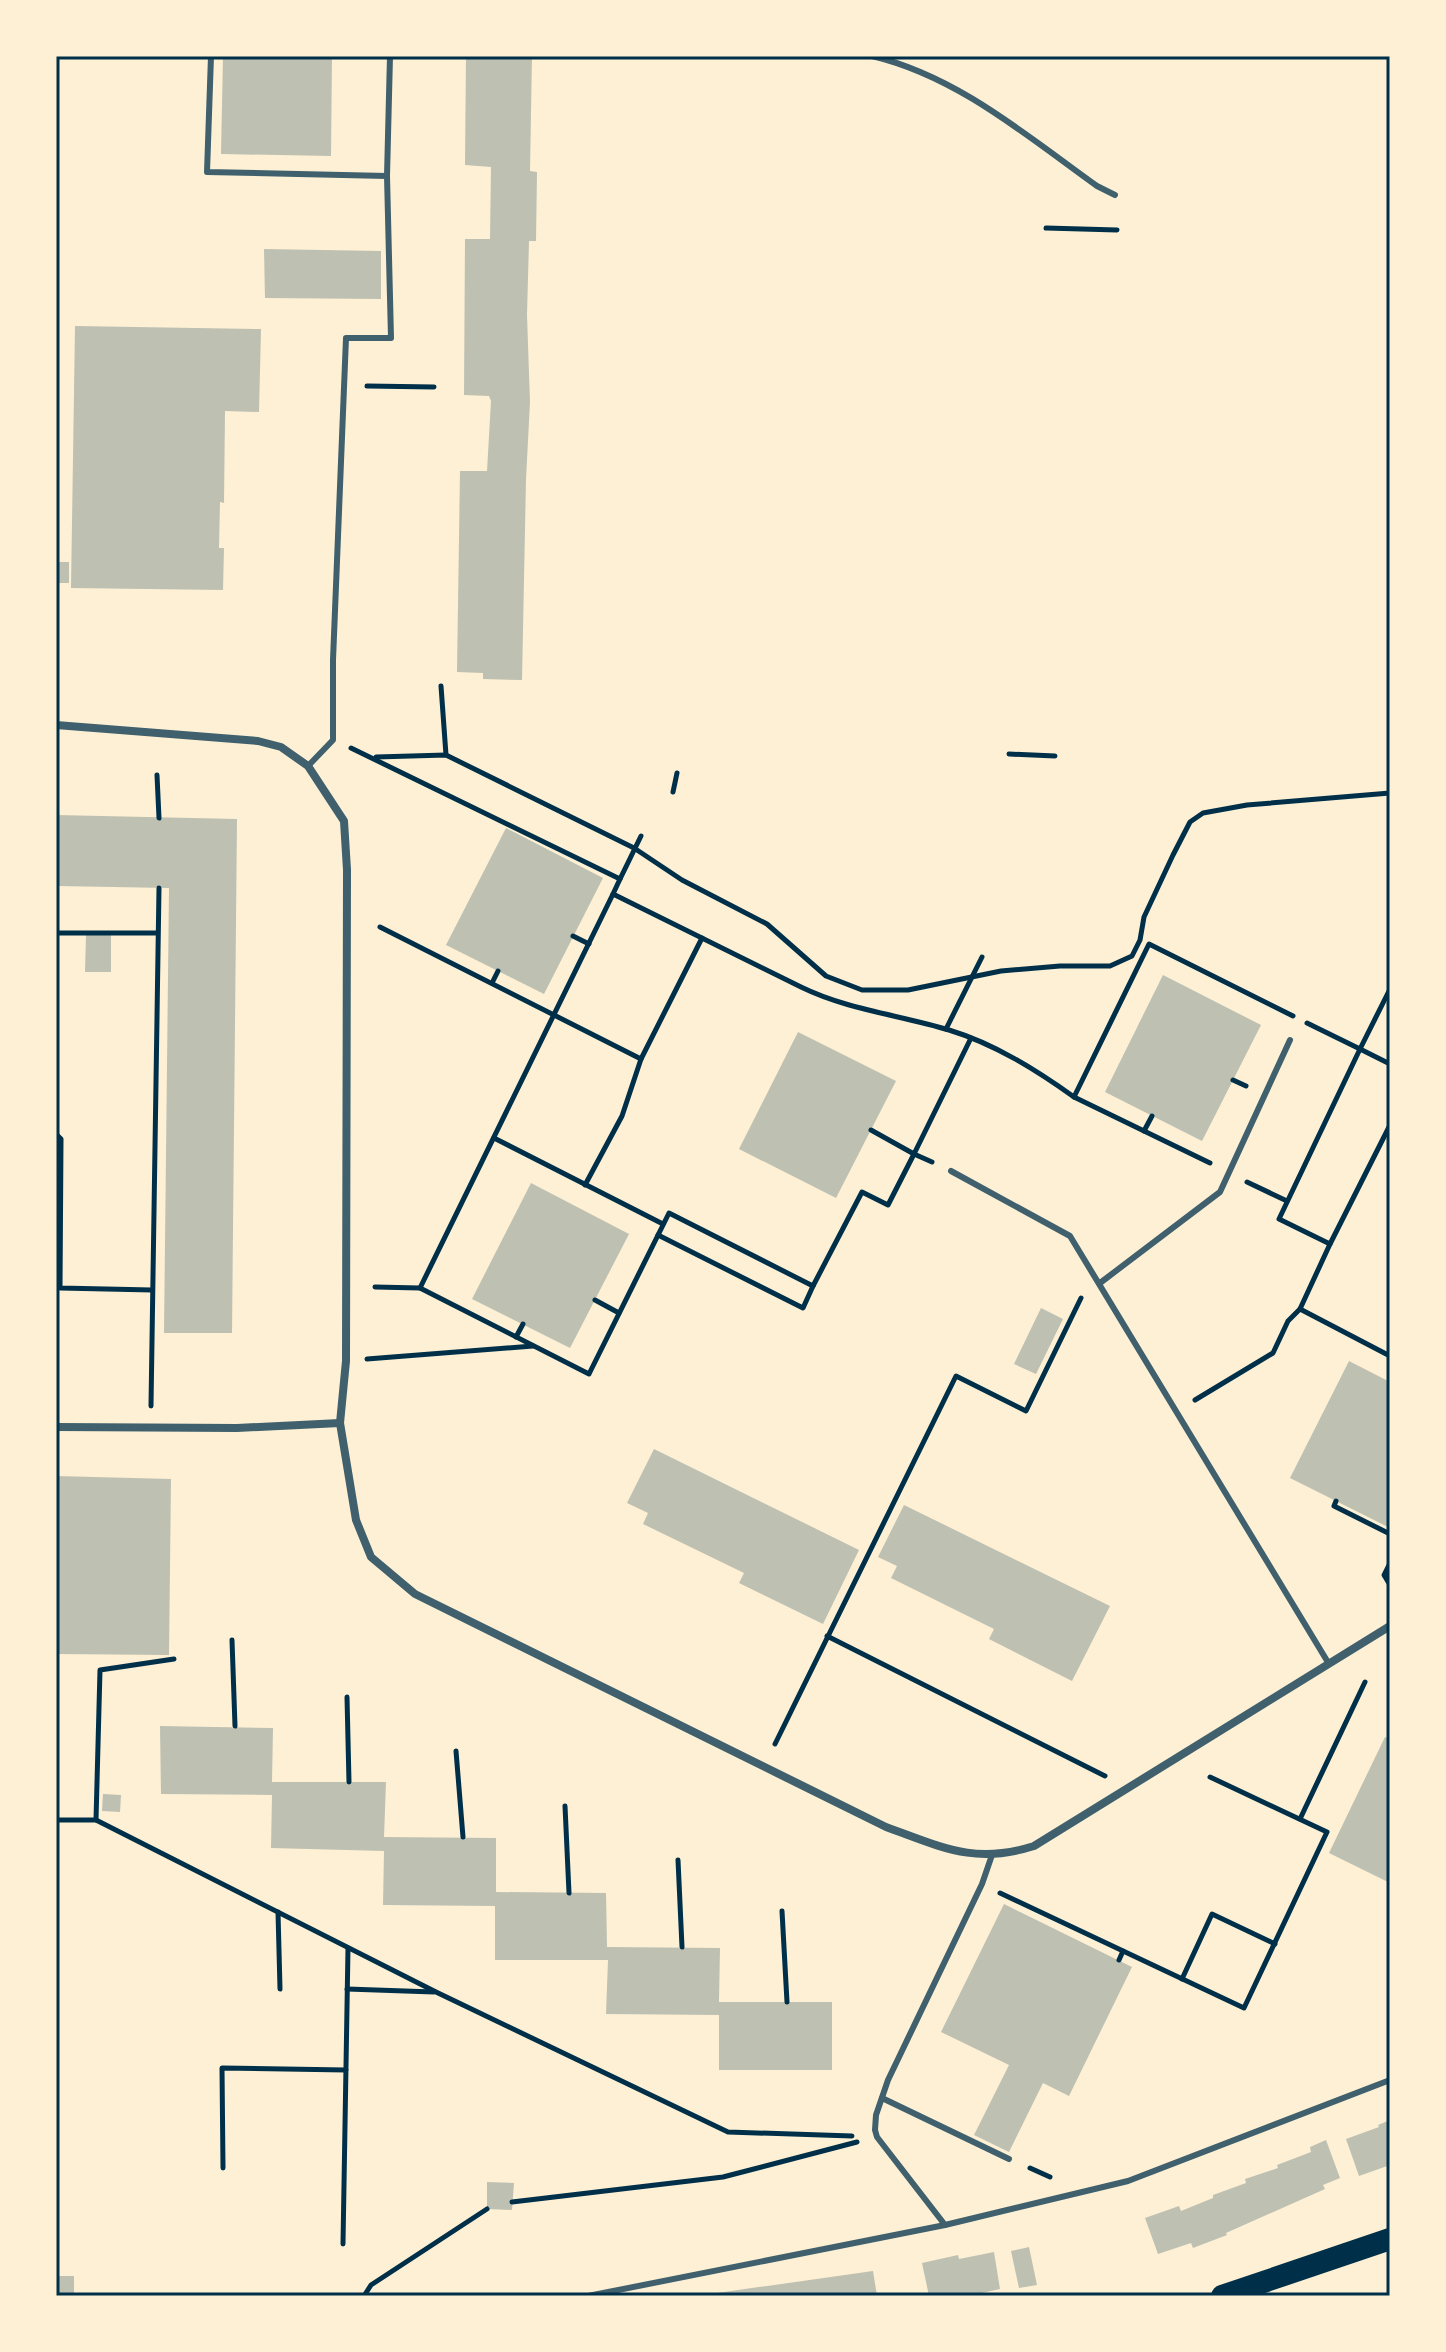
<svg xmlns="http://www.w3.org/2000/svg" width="1446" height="2352" viewBox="0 0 1446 2352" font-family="Roboto,sans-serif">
<rect width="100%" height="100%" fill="#fdf0d5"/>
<g fill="#bec0b2">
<path d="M 223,56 L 332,56 L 331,156 L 221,154 Z"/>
<path d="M 466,56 L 532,56 L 530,171 L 537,172 L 536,241 L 529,241 L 527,315 L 530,402 L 526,479 L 522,680 L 483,679 L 483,673 L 457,672 L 460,471 L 487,471 L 491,401 L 489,396 L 464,395 L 465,239 L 490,239 L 491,167 L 465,165 Z"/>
<path d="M 264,249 L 381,251 L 381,299 L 265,298 Z"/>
<path d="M 75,326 L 261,329 L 259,412 L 225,411 L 224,503 L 220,502 L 219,548 L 224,548 L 223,590 L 71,588 Z"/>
<rect x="56" y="562" width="13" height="21"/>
<path d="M 56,815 L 237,819 L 232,1333 L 164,1333 L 169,888 L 56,886 Z"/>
<path d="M 506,828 L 603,878 L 544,994 L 446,945 Z"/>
<path d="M 86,934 L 111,935 L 111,972 L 85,972 Z"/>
<path d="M 1163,975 L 1261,1025 L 1202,1141 L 1105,1092 Z"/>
<path d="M 798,1032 L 896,1081 L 836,1198 L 739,1149 Z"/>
<path d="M 531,1183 L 629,1234 L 570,1348 L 472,1299 Z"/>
<path d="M 1041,1308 L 1063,1319 L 1036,1374 L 1014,1364 Z"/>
<path d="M 1349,1361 L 1390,1382 L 1390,1522 L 1388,1527 L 1290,1478 Z"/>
<path d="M 654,1449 L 859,1550 L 823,1624 L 739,1583 L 744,1573 L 643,1524 L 648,1513 L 627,1503 Z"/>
<path d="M 56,1476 L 171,1479 L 169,1655 L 56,1654 Z"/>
<path d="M 904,1505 L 1110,1606 L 1072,1681 L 989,1639 L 994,1629 L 891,1578 L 897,1566 L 878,1557 Z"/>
<path d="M 160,1726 L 273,1728 L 272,1782 L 386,1782 L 384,1837 L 496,1838 L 496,1892 L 606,1893 L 607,1947 L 720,1948 L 719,2002 L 832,2002 L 832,2070 L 719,2070 L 719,2015 L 606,2014 L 608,1960 L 495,1960 L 495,1906 L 383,1905 L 384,1851 L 271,1848 L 272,1795 L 161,1794 Z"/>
<path d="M 1385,1737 L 1390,1739 L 1390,1883 L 1329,1853 Z"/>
<path d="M 103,1794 L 121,1795 L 120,1812 L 102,1811 Z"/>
<path d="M 1004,1904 L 1132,1967 L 1069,2096 L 1043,2083 L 1009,2152 L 974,2135 L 1009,2065 L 941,2032 Z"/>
<path d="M 1390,2120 L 1390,2165 L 1359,2176 L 1346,2139 L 1379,2127 L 1378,2125 Z"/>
<path d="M 1326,2140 L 1340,2178 L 1323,2185 L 1325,2189 L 1226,2233 L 1227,2235 L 1193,2248 L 1191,2243 L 1158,2254 L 1145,2218 L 1179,2206 L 1181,2211 L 1213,2198 L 1213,2195 L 1246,2183 L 1245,2179 L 1278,2168 L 1277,2165 L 1311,2152 L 1310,2147 Z"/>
<path d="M 487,2182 L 514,2183 L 512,2210 L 487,2209 Z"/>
<path d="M 1029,2247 L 1037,2285 L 1019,2288 L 1011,2251 Z"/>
<path d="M 994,2252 L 1000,2289 L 968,2296 L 929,2296 L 922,2263 L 958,2255 L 959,2259 Z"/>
<path d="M 873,2271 L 877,2296 L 710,2296 L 710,2294 L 731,2291 Z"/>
<rect x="56" y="2276" width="18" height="20"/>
</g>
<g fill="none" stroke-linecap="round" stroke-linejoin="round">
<g stroke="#003049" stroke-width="5">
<path d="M 1046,228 L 1117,230"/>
<path d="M 367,386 L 434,387"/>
<path d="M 441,686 L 446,755"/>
<path d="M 351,748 L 620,879 L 613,894 L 801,987 C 848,1010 900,1015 949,1030 C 995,1044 1036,1070 1074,1097 L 1149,944 L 1293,1016"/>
<path d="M 1009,754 L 1055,756"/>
<path d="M 376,757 L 446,755 L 634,848 L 682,880 L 767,924 L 826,976 L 862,990 L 908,990 L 1001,971 L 1060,966 L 1110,966 L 1132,956 L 1140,940 L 1144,917 L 1173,855 L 1190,822 L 1203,813 L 1247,805 L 1390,793"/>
<path d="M 157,775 L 159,818"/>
<path d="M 673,792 L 677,773"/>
<path d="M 620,879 L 641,836"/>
<path d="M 380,927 L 641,1059"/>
<path d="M 56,933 L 157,933"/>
<path d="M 573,936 L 589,944"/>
<path d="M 492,983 L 498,971"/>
<path d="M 1307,1023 L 1360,1049 L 1390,989"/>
<path d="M 946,1029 L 982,957"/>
<path d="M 1233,1080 L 1246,1086"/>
<path d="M 1074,1097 L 1210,1163"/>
<path d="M 871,1130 L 914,1154 L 971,1038"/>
<path d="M 1144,1131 L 1152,1116"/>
<path d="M 56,1134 L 61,1139 L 60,1288 L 152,1290"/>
<path d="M 494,1138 L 663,1224"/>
<path d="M 1247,1182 L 1287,1201"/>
<path d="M 585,1185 L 622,1116 L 641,1059 L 702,938"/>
<path d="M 658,1235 L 803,1308 L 813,1286"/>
<path d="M 1330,1244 L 1390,1125"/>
<path d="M 375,1287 L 420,1288 L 589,1374 L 669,1213 L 813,1286 L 862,1192 L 888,1205 L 914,1154 L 932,1162"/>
<path d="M 420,1288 L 613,894"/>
<path d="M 595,1300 L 619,1313"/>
<path d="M 1300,1309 L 1390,1356"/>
<path d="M 516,1337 L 523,1324"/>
<path d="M 367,1359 L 533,1346"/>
<path d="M 1195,1400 L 1273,1353 L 1288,1321 L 1300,1309 L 1330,1244 L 1279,1219 L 1360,1049 L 1390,1064"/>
<path d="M 151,1406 L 159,888"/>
<path d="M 1336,1501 L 1334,1506 L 1390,1534"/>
<path d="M 1390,1563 L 1384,1575 L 1390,1585"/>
<path d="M 827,1636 L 1105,1776"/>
<path d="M 232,1640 L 235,1726"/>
<path d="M 347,1697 L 349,1782"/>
<path d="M 775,1744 L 956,1376 L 1026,1411 L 1081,1298"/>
<path d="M 456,1751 L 463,1837"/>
<path d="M 565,1806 L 569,1893"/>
<path d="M 1300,1819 L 1365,1682"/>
<path d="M 56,1820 L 96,1820 L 436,1992 L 728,2132 L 852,2136"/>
<path d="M 96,1820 L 100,1670 L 174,1659"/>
<path d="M 678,1860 L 682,1947"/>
<path d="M 1000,1893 L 1244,2008 L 1327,1832 L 1210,1777"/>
<path d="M 782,1911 L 787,2002"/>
<path d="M 278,1912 L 280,1989"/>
<path d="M 1119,1960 L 1123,1951"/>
<path d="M 1182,1979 L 1212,1914 L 1275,1944"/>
<path d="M 347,1989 L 434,1992"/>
<path d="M 223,2168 L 222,2068 L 346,2070"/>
<path d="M 1030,2168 L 1050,2177"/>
<path d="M 512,2202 L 723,2177 L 857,2142"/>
<path d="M 343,2244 L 348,1948"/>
<path d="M 364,2296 L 371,2285 L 487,2209"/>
</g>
<g stroke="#3f606c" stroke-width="6">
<path d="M 211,56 L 207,172 L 387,176 L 391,338 L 346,338 L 333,660 L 333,740 L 308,766"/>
<path d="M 872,56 C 957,76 1027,136 1097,186 L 1115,195"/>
<path d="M 387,176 L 390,56"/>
<path d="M 951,1171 L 1070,1236 L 1329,1664"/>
<path d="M 1100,1283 L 1220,1192 L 1290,1040"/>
<path d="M 992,1855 L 982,1884 L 888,2080 L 876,2115 L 875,2130 L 877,2137 L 945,2225 L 1128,2181 L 1390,2080"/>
<path d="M 882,2098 L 1009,2159"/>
<path d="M 588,2296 L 945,2225"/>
</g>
<g stroke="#3f606c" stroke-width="8">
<path d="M 56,725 L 258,741 L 281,747 L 308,766 L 344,821 L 347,870 L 346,1361 L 340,1423 L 356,1520 L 371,1557 L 415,1594 L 886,1827 C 942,1847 974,1865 1034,1846 L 1390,1626"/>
<path d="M 56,1427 L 237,1428 L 340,1423"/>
</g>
<path stroke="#003049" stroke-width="22" d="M 1222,2296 L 1390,2239"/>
</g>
<rect width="1446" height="2352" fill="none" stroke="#fdf0d5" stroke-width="116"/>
<rect x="58" y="58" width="1330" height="2236" fill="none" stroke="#003049" stroke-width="3"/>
</svg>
